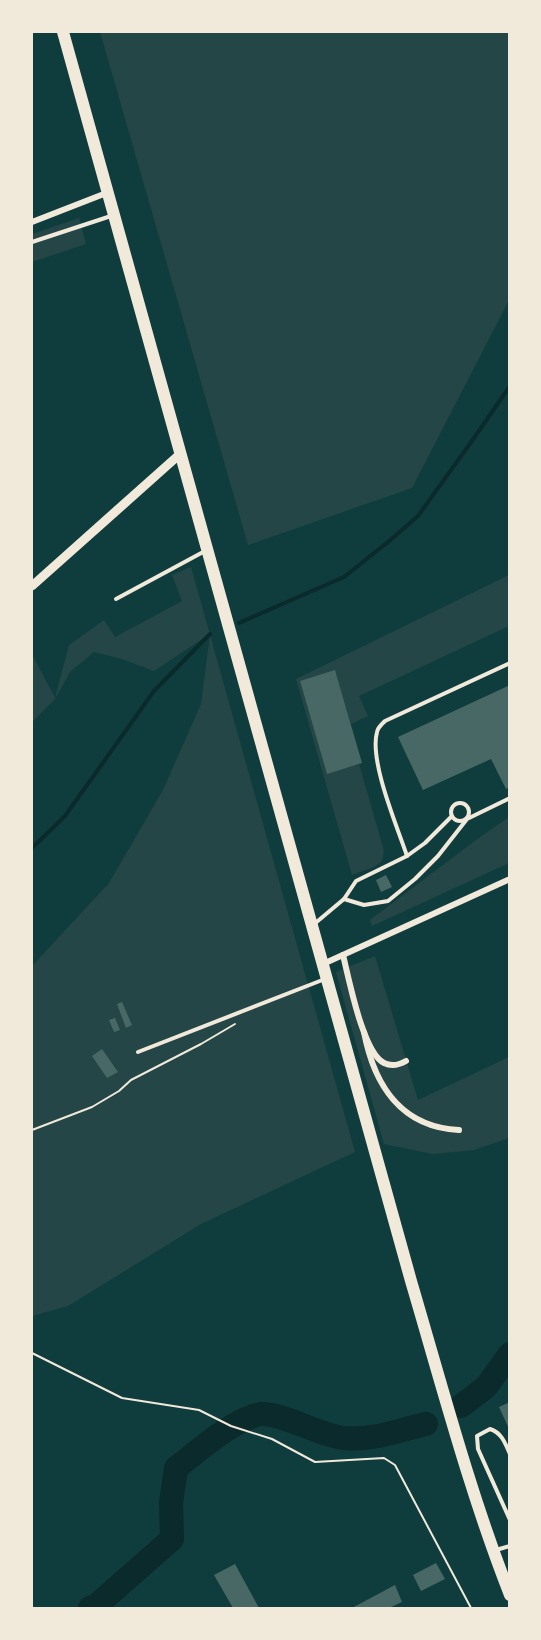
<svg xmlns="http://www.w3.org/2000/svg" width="541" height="1640" viewBox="0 0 541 1640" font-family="Bitter,serif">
<rect width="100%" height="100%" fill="#0f3d3e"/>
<g fill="#244646">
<path d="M 100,32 L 509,32 L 509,300 L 412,488 L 248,545 Z"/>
<path d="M 79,218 L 86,244 L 32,262 L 32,234 Z"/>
<path d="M 191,567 L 355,1152 L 201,1224 L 68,1306 L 32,1316 L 32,966 L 109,883 L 163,790 L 201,704 L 210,634 L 154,671 L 122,659 L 94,652 L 70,672 L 55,699 L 32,722 L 32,654 L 55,698 L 69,645 L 104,620 L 115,637 L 182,601 L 172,575 Z"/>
<path d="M 509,575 L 509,626 L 359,696 L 368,716 L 351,724 L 335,671 L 300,681 L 327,773 L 359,764 L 384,851 L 382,861 L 374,867 L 352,875 L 296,679 Z"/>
<path d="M 509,817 L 509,863 L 372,926 L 370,920 L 476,840 Z"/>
<path d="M 375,956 L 418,1100 L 509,1057 L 509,1138 L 474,1150 L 433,1154 L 384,1144 L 336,972 Z"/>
</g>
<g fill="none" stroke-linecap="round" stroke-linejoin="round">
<g stroke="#0a2a2b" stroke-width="4">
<path d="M 239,623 L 344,577 L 388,542 L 418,516 L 474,438 L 510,386"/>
<path d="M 32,848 L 65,816 L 154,691 L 210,634"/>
</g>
<g stroke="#0a2a2b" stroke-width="24">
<path d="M 461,1406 L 486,1387 L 510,1354"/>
<path d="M 90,1608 L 97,1605 L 172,1539 L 171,1503 L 176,1468 C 197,1452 235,1418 261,1414 C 280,1412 321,1436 344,1438 C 371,1441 400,1430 426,1424"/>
</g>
</g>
<g fill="#486865">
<path d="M 335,670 L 362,763 L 327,774 L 300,681 Z"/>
<path d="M 510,685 L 510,787 L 506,789 L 491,759 L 423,790 L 398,737 Z"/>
<path d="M 386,875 L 392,887 L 381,892 L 376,880 Z"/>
<path d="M 122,1002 L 132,1025 L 126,1028 L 117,1004 Z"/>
<path d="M 115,1018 L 120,1030 L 114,1032 L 109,1020 Z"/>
<path d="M 102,1049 L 118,1072 L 107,1078 L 92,1056 Z"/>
<path d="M 510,1402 L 510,1431 L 499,1407 Z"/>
<path d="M 436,1563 L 445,1579 L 421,1591 L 413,1575 Z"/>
<path d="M 235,1564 L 259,1608 L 233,1608 L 214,1575 Z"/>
<path d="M 395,1585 L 402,1602 L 389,1608 L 352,1608 Z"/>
</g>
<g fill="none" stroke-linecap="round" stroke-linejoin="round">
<g stroke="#f1e9da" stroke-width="2">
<path d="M 32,1130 L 92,1107 L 119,1091 L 131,1080 L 201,1044 L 235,1024"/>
<path d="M 32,1353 L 122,1398 L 199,1410 L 231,1426 L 272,1439 L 315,1462 L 384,1458 L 395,1465 L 471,1608"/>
</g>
<g stroke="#f1e9da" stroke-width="4">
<path d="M 32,242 L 111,216"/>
<path d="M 116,599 L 205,551"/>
<circle cx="460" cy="812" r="9"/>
<path d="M 407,856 C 397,826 369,761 377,732 C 378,727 382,724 385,721 L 510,663"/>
<path d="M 344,899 L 364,905 L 388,901 L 415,879 L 438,856 L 467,819 L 510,798"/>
<path d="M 313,925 L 344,899 L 356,881 L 407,856 L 425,843 L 452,816"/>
<path d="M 138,1052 L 325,979"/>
<path d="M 510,1454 C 505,1443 502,1433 490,1429 L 477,1436 L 478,1449 L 510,1520"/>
<path d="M 496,1550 L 510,1546"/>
</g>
<g stroke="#f1e9da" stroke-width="6">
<path d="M 32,222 L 109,192"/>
<path d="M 343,955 C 349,979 363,1053 384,1063 C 392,1067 399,1065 406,1061"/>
<path d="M 323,964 L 510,879"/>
<path d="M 364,1032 C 374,1085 401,1127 459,1130"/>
</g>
<path stroke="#f1e9da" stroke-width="9" d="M 32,586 L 180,454"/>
<path stroke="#f1e9da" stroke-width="12" d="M 63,32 L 411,1281 C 442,1386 470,1493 510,1595"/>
</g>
<rect width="541" height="1640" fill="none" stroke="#f1e9da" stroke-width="66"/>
</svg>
